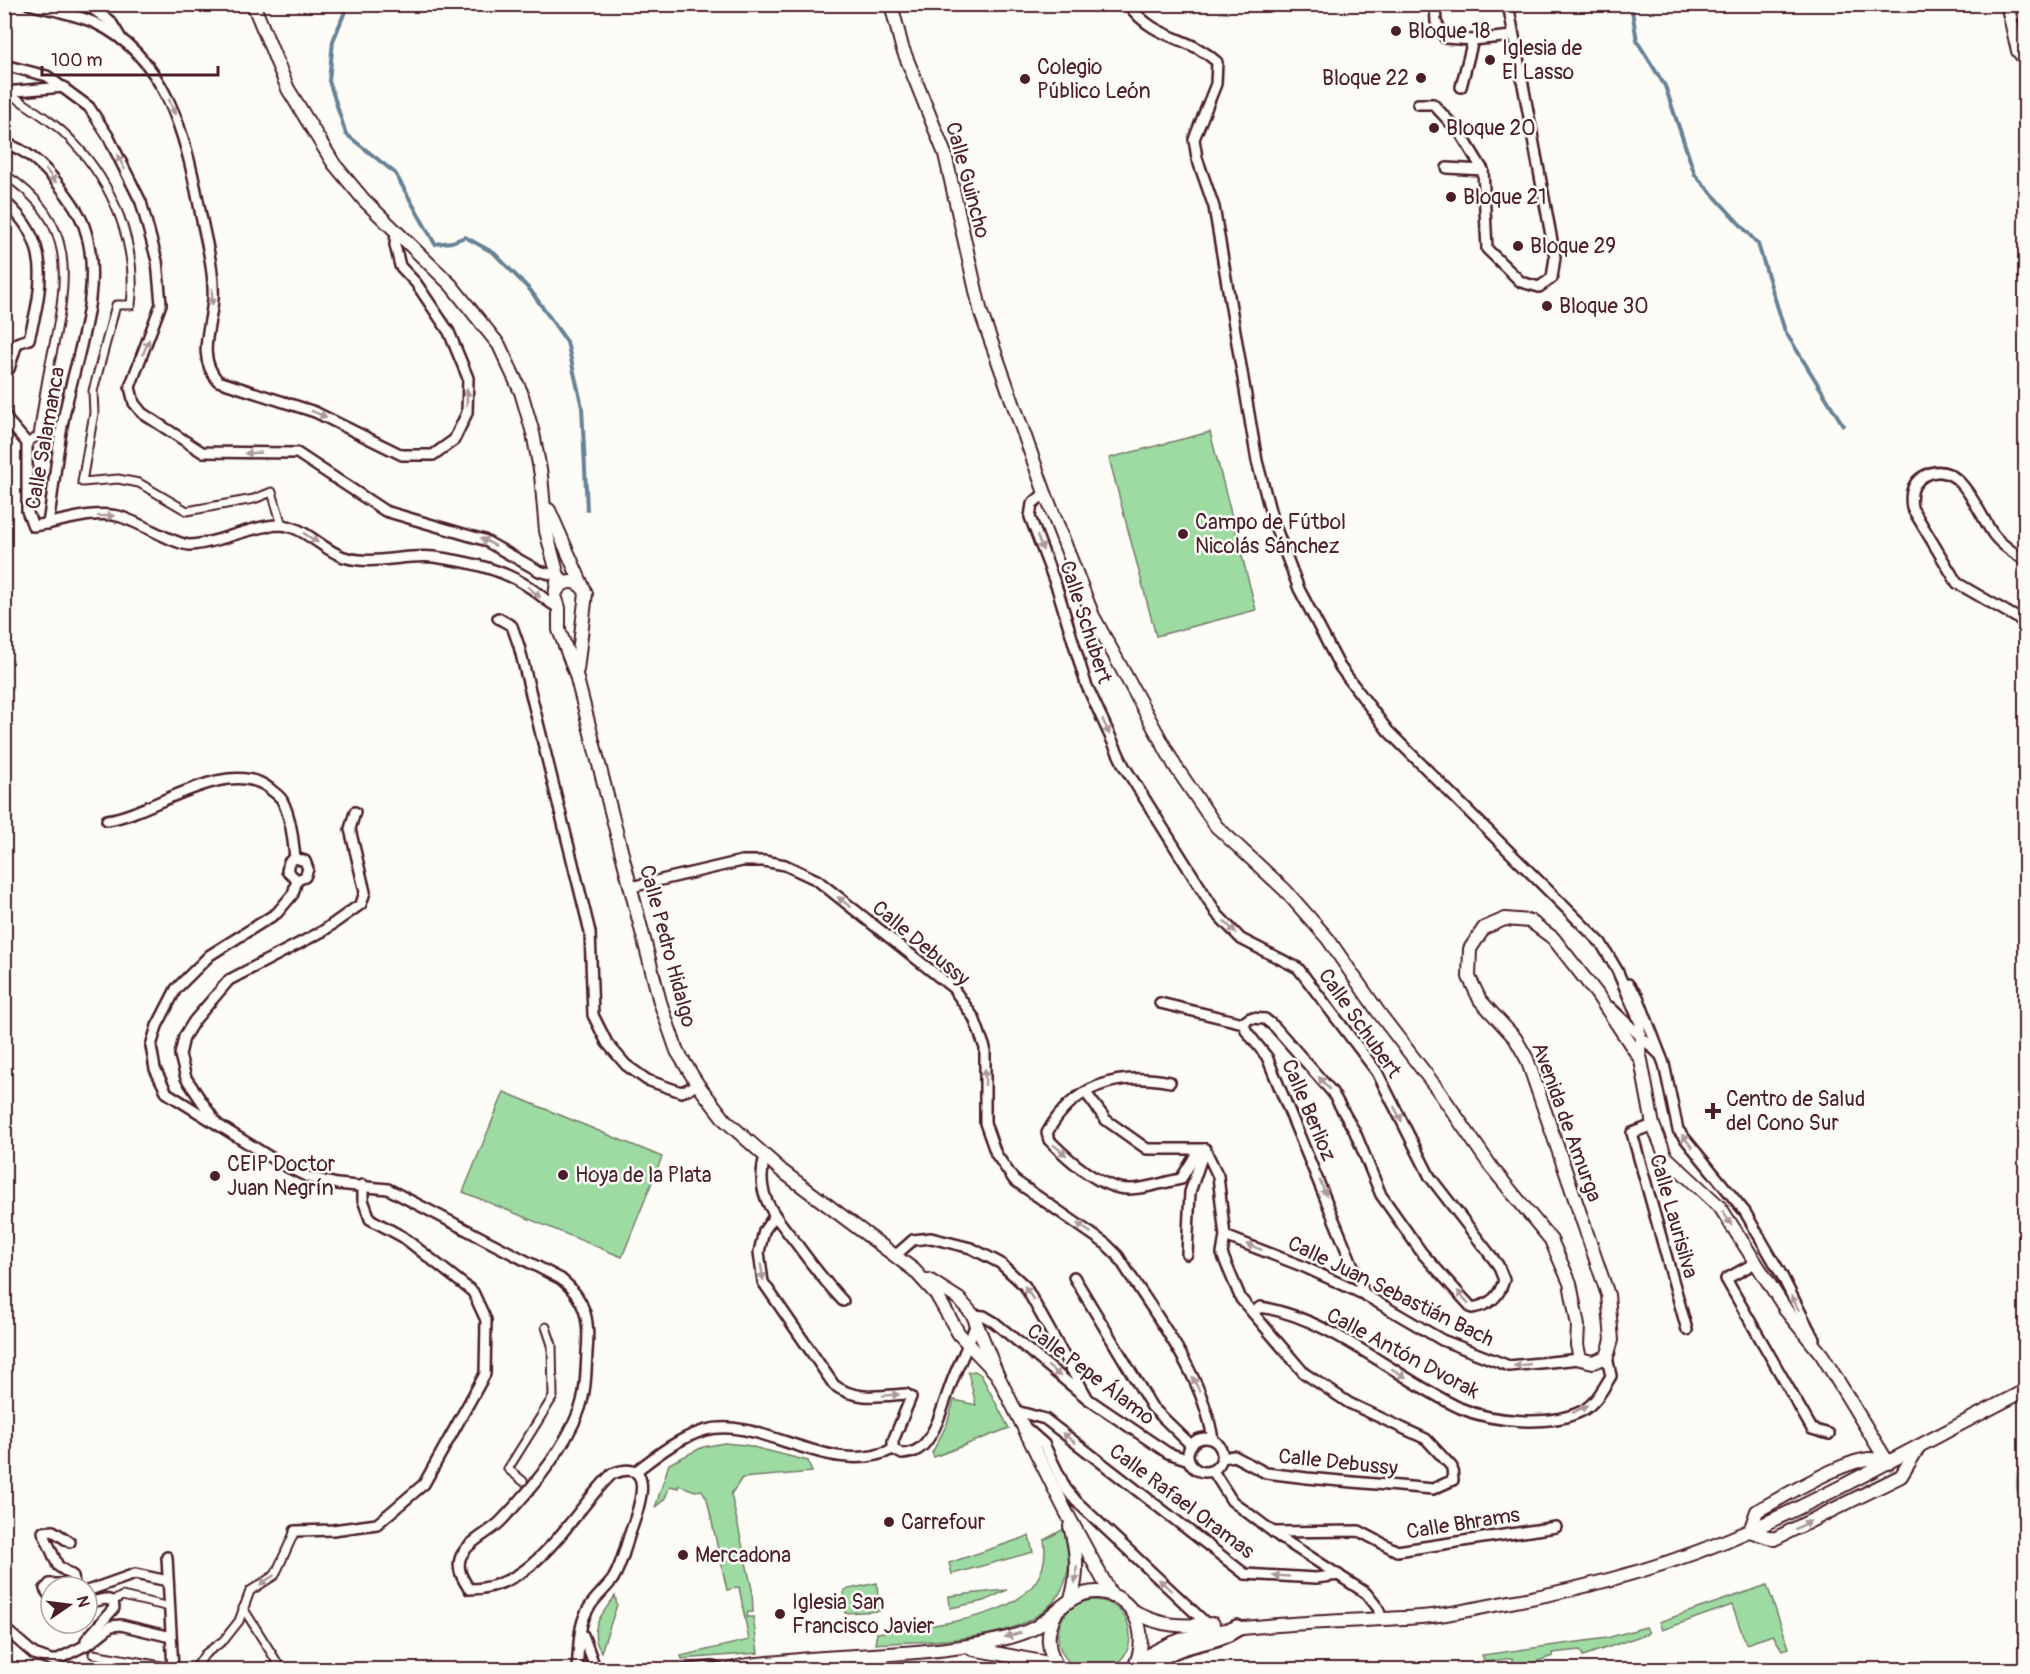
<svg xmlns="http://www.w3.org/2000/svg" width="2030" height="1674" viewBox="0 0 2030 1674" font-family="Pangolin,sans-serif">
<rect width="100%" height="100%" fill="#fdfcf7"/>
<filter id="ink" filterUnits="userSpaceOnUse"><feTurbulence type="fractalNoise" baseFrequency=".0167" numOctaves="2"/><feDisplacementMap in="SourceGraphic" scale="12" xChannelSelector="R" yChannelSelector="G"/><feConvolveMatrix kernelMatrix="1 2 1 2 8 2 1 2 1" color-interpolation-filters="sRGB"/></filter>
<g filter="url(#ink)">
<g fill="#9ddba3" stroke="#747d67" stroke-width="1.5">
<path d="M 1210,432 L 1256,610 L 1156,636 L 1109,458 Z"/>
<path d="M 504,1092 L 662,1157 L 622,1257 L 463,1192 Z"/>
<path d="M 968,1372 L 975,1371 L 981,1375 L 1009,1428 L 934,1457 L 932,1453 L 947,1424 L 954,1400 L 976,1405 Z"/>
<path d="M 724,1443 L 745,1445 L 808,1461 L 812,1472 L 742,1478 L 731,1494 L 752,1589 L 753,1612 L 748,1612 L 747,1617 L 753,1617 L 758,1653 L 682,1659 L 681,1656 L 749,1640 L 739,1587 L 727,1590 L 707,1499 L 702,1490 L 695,1491 L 679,1485 L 678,1488 L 670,1486 L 665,1498 L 655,1508 L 669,1464 L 703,1447 Z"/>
<path d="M 2025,1448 L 2025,1514 C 2013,1492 2015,1470 2025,1448 Z"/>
<path d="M 1064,1529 C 1066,1543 1071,1561 1067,1575 C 1050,1647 932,1639 875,1644 L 877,1633 C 932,1623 1057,1622 1044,1540 Z"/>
<path d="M 1029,1536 L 1033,1552 L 952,1574 L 949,1563 Z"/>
<path d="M 877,1583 L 879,1611 L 845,1613 L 844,1590 Z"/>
<path d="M 1767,1585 L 1789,1648 L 1782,1650 L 1773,1635 L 1746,1644 L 1732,1605 L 1662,1630 L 1659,1622 Z"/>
<path d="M 1007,1590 L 984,1601 L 950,1608 L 949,1596 Z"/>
<path d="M 615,1596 L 617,1605 L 601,1652 C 587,1630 601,1615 615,1596 Z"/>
<circle cx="1094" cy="1636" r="36"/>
<path d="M 1646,1627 L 1649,1633 L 1583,1656 L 1580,1650 L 1552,1653 L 1553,1656 L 1515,1669 L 1512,1658 L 1485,1662 L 1482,1655 L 1607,1638 Z"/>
</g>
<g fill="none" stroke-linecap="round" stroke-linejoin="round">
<g stroke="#678295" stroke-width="4">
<path d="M 348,4 L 333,41 L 329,81 L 346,134 L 395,173 L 435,244 L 452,242 L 465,237 L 494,253 L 531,291 L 567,342 L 582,407 L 587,510"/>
<path d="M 1631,4 L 1637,41 L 1665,86 L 1695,175 L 1758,244 L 1785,331 L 1843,425"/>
</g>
<g stroke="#4a1f2b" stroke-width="11">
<g id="pedestrian">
<path d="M 7,92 C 29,107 55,122 73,142 C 114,185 138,246 131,305 L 116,305 L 93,391 L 94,413 L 82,482 L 118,479 L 139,483 L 187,511 L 254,499 L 272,492 L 282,525"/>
<path d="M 4,174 C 78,221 68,279 52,354 C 46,381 42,408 38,436 L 27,443"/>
<path d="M 523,1481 L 508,1469 L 553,1397 L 552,1345 L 546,1327"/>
<path d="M 113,1601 L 122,1596 L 170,1607"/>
<path d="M 243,1608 L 282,1670"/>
<path d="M 93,1654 L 173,1668"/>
<path d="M 194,1670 L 205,1654 L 224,1640 L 239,1621 L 250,1591 L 275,1575 L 295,1531"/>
</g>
</g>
<g stroke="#4a1f2b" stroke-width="14">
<g id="minor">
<path d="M 29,4 C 51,10 75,14 95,23 C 166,56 185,135 199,205 C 204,235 215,268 213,299 C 211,329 196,356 218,381 L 315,412 L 402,455 L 433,455 L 454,440 L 467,413 L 468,378 L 449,332 L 416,283 L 400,266 L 395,245 L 396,231"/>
<path d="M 86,4 L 111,22 L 122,40"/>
<path d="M 1128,4 C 1155,41 1188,35 1217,62 L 1216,84 L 1194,139 L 1197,158 L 1214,207 L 1257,461 L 1272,518 L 1299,589 L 1340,667 L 1388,731 L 1601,943 L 1617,970 L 1640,1023 L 1641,1060"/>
<path d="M 1435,4 L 1436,22 L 1445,38 L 1473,40 L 1512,36"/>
<path d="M 4,65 L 47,76 L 89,107 L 108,136 L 141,202 L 157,261 L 161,304 L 130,387 L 134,403 L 142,413 L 202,452 L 297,453 L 385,511 L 484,540 L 539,571 L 561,577"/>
<path d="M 1461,87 L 1473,40"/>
<path d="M 4,92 L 64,87"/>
<path d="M 1418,104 L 1433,104 L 1461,134 L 1483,170 L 1487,249 L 1521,282 L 1539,287 L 1552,278 L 1555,257 L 1508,4"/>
<path d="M 4,143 C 27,150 43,165 58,184 C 67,195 79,212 84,226 C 105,285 77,353 65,411 C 57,448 54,486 48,524"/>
<path d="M 1447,168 L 1483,170"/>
<path d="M 4,201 C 52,242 43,285 29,339 L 17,343 L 9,369 L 4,372"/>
<path d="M 4,412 L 8,421 L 27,443 L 27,511 L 33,526 C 59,523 92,510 118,516 C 138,521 175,545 190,545 C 217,544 249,526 279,525 C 303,525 322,550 344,557 C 373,566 404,554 434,557 C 465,561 503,569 529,587 C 540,594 547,602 559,608"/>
<path d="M 1045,493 L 1032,504 L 1030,517 L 1057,588 L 1086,684 L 1124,766 L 1217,914 L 1241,939 L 1298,968 L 1377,1072 L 1430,1177 L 1498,1265 L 1504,1280 C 1499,1297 1490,1305 1472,1308 L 1422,1253 L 1381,1195 L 1355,1132 L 1332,1092 L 1275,1027 L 1265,1019 L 1250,1018 L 1243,1023"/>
<path d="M 2026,561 C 2014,553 2001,545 1993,534 C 1977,511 1959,456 1924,476 C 1911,483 1910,496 1912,508 L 1957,583 L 2026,623"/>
<path d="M 498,618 L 512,626 L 519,646 L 590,932 L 593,1015 L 607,1043 L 626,1065 L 647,1080 L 681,1092 L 698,1085"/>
<path d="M 107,820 C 152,814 226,756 269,788 C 273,792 279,795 282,800 C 291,817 293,839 295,858"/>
<path d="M 295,858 L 305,861 L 308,869 L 305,877 L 297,880"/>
<path d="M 295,858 L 289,862 L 287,871 L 297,880"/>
<path d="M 297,880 L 293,894 L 277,913 L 210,955 L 176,989 L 157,1026 L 151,1046 L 155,1069 L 167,1093 L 281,1164 L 308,1177 L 337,1184 L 388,1189 L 561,1279 C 586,1299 590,1321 587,1352 C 586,1371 586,1393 579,1411 C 563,1452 530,1491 500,1522 C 489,1533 465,1543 460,1559 C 457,1571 463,1579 469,1589 C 536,1590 570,1514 612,1474 C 660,1455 637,1514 629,1536 C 625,1549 621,1566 613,1579 C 605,1590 593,1599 587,1611 C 578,1627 579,1651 577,1670"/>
<path d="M 631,887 L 742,861 L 764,861 L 785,865 L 817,880 L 953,988 L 974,1018 L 985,1048 L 985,1123 L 996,1154 L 1014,1180 L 1106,1244 L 1118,1256 C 1153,1313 1203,1372 1213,1440"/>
<path d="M 1628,984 L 1638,997 L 1664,1064 L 1678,1130 L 1745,1212 L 1781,1274 L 1814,1339"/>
<path d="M 1160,1003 L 1243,1023"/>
<path d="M 1610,1007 L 1659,1054"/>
<path d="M 1243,1023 L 1247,1032 L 1267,1057 L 1365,1295"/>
<path d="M 1170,1082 C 1118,1072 1073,1085 1047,1133 L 1049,1140 C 1069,1160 1100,1189 1129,1189 C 1146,1189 1164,1182 1181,1179 L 1195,1156 L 1205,1149"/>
<path d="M 1086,1093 L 1106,1120 L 1147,1149 L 1205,1149"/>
<path d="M 217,1124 L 186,1078 L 180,1055 L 184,1037 L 194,1021 L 229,980 L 323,931 L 361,904 L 365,892 L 350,829 L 355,812"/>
<path d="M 1653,1125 L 1632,1133 L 1687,1330"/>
<path d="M 1205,1149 L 1218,1176 L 1225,1236 L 1222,1254 L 1241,1299 L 1304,1373 L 1349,1403 L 1426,1439 L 1452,1467 L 1453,1480 L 1433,1489 L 1307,1478 L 1266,1473 L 1234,1456 L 1222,1458"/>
<path d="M 765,1156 C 754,1196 774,1214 796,1243 C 812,1265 825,1282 843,1301"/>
<path d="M 773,1218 L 764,1231 L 759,1252 L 763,1282 L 834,1385 C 855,1401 881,1396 906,1394 L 911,1397 L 893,1441 L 893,1449 L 902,1454 C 912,1453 919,1451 926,1442 C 941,1422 946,1393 957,1369 C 964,1353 971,1340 976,1322"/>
<path d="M 1225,1236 L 1302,1266 L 1365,1295 L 1442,1340 L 1509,1366 L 1580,1359"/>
<path d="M 1187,1254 L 1190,1192 L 1203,1154"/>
<path d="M 896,1255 L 913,1240 L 931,1238 L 971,1248 L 1000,1263 L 1025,1286 L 1088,1399"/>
<path d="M 1755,1263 L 1726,1279 L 1812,1429 L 1829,1434"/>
<path d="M 1074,1277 L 1152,1407 L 1191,1445"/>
<path d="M 1253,1313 L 1260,1307 C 1332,1318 1396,1378 1460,1408 C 1492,1422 1550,1427 1582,1411 C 1596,1403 1603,1389 1611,1376 L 1607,1357"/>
<path d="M 973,1315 L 984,1316 L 994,1322 L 1088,1399 L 1168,1453 L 1189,1460"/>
<path d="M 1016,1411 L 1045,1419 L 1245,1574 L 1316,1578 L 1339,1575"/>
<path d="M 1026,1428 L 1044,1444 L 1066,1489 L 1076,1501 L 1208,1625"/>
<circle cx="1205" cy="1455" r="17"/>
<path d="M 1213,1471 L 1232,1501 L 1281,1538 L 1366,1593 L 1378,1608 L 1381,1617"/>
<path d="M 635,1472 C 657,1455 678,1438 706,1430 C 760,1415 832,1480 893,1449"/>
<path d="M 295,1531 L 333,1530 L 377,1524 L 424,1484 L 485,1374 L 486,1320 L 473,1292 L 403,1237 L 370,1219 L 363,1200 L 363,1185"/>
<path d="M 1273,1532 L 1359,1531 L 1397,1551 L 1556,1527"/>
<path d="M 167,1557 L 173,1670"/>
<path d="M 50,1584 L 74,1584 L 73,1576 L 58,1566 L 43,1532 L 53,1531 L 70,1542"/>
<path d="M 50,1584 L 45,1589 L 51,1598"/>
<path d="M 87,1591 L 135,1574 L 168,1581"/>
<path d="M 4,1628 L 34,1654 L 54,1661 L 90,1643 L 111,1626 L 121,1625 L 171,1637"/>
<path d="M 583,1635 L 596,1670"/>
<path d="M 86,1640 L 114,1608 L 113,1601 L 105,1599 L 87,1603"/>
<path d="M 584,1670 L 594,1670"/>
<path d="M 682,1670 L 712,1667 L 722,1670"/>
</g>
</g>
<g stroke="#4a1f2b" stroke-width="16">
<g id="tertiary">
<path d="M 253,4 L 288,89 L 334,164 L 364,200 L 451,285 L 499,345 L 521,392 L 533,433 L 541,475 L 546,531 L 558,576 L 555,596 L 559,608 L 559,630 L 576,675 L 660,1002 L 677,1051 L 698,1085 L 725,1120 L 782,1171 L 914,1270 L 936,1294 L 959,1334 L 997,1374"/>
<path d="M 891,4 L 902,47 L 945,154 L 981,313 L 1045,493 L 1093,616 L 1175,766 L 1216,826 L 1285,890 L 1328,939 L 1379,1013 L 1438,1090 L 1492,1168 L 1551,1240 L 1570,1283 L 1578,1326 L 1577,1345 L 1580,1359 L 1593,1362 L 1607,1357 L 1612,1340 L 1608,1295 L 1527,1059 L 1515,1038 L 1480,1000 L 1469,977 L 1470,949 L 1484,928 L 1505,919 L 1530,921 L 1553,938 L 1597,994 L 1641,1060 L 1653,1125 L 1666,1157 L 1720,1207 L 1788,1313 L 1822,1355 L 1888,1463"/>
<path d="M 2007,4 L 2018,51 L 2026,61"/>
<path d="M 549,510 L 583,587"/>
<path d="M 556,592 C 564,578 579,579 586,593 L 577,670"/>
<path d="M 929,1280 L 959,1299 L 973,1315 L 997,1374 L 1065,1510 L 1112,1596"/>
<path d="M 1070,1526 C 1077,1552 1079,1573 1071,1599"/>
<path d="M 1750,1531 L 1774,1539 L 1901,1476 L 1918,1448"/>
<path d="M 1750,1531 L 1757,1511 C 1785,1496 1840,1462 1869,1459 C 1875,1459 1882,1461 1888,1463"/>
<path d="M 1134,1611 C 1159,1627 1184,1627 1213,1624"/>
<path d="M 1056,1613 C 1045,1632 1047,1652 1059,1670"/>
<path d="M 972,1649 L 1043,1662 L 1055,1670"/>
<path d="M 1135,1665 C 1177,1631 1226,1629 1278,1625 C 1326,1621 1373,1620 1421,1617 C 1449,1615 1477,1608 1505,1603 C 1588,1588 1673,1565 1751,1530 C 1844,1488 1934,1437 2026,1390"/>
<path d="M 730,1670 C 745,1663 764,1664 780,1662 C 840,1655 902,1656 961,1647 C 981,1644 1019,1637 1036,1627 C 1057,1614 1071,1591 1098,1592 C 1135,1595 1149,1633 1136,1663"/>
</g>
</g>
<g stroke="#4a1f2b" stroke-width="20">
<path id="trunk" d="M 1147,1670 C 1175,1638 1209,1647 1237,1628"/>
</g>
<use href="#pedestrian" stroke="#fdfcf7" stroke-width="7"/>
<use href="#minor" stroke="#fdfcf7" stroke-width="9"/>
<use href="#tertiary" stroke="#fdfcf7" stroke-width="12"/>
<use href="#trunk" stroke="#fdfcf7" stroke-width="15"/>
</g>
<defs><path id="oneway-solid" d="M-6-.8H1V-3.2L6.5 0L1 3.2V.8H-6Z" transform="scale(1.5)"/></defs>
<g fill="#ac999b">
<use href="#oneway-solid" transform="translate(172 107) rotate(69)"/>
<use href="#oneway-solid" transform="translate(121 162) rotate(-116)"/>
<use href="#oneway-solid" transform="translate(51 176) rotate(52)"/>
<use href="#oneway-solid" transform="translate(212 297) rotate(90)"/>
<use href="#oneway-solid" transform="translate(146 347) rotate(-67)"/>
<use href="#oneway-solid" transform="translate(467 397) rotate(-88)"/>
<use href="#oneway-solid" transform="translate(319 414) rotate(23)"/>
<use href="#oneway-solid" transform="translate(253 453) rotate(177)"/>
<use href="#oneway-solid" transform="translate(106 516) rotate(-1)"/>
<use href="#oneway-solid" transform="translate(311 538) rotate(33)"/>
<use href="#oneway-solid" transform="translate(488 542) rotate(-153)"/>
<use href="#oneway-solid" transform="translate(1040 543) rotate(69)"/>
<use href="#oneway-solid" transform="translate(534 592) rotate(40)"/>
<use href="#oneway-solid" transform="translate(1106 727) rotate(65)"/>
<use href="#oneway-solid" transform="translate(844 902) rotate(-142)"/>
<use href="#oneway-solid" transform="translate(1230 927) rotate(45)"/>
<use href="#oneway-solid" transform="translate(985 1077) rotate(-90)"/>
<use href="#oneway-solid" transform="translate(1324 1083) rotate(-131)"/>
<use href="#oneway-solid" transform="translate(1398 1114) rotate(63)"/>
<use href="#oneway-solid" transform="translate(1687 1141) rotate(-129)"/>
<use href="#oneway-solid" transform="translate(1060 1150) rotate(39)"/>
<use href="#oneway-solid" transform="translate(1323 1188) rotate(67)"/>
<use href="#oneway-solid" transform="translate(1727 1218) rotate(58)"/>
<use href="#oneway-solid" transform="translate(1084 1228) rotate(-145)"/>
<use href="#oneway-solid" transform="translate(1254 1247) rotate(-159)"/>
<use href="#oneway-solid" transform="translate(762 1272) rotate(81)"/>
<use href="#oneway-solid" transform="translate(1029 1293) rotate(-123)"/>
<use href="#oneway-solid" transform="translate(1463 1297) rotate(-131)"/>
<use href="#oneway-solid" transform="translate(1795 1303) rotate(-117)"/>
<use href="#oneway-solid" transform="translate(1522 1365) rotate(174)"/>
<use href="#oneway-solid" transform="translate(1054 1371) rotate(39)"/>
<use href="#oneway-solid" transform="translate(1399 1373) rotate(30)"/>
<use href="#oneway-solid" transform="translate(1196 1384) rotate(-116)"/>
<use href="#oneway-solid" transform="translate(891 1395) rotate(-4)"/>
<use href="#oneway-solid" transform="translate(1580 1409) rotate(-27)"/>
<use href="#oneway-solid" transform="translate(1069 1438) rotate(-142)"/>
<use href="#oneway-solid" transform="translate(1803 1525) rotate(-27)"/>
<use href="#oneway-solid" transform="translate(1076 1575) rotate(95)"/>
<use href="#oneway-solid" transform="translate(1281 1576) rotate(-177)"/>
<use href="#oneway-solid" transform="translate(267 1580) rotate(146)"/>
<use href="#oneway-solid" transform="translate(1165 1585) rotate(-137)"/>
<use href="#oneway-solid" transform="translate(1013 1635) rotate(163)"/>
</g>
</g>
<g fill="#4a1f2b" stroke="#fdfcf7" stroke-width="2">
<circle cx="1396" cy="31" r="6"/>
<circle cx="1490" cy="60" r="6"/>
<circle cx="1421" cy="78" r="6"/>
<circle cx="1025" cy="79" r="6"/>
<circle cx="1434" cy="128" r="6"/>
<circle cx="1451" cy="197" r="6"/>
<circle cx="1518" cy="246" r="6"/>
<circle cx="1547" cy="306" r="6"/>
<circle cx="1183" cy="534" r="6"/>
<path d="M1710 1102h6v6h6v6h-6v6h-6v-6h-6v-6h6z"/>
<circle cx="563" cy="1175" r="6"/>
<circle cx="215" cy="1176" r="6"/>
<circle cx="889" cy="1522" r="6"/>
<circle cx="683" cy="1555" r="6"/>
<circle cx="780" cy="1614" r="6"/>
</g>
<g text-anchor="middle" stroke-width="5" stroke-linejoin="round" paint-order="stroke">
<g font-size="21" fill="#4a1f2b" stroke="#fdfcf7" text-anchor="start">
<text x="1408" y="38">Bloque 18</text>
<text x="1502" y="55">Iglesia de<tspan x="1502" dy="24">El Lasso</tspan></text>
<text x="1037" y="74">Colegio<tspan x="1037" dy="24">Público León</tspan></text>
<text x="1409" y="85" text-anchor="end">Bloque 22</text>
<text x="1446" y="135">Bloque 20</text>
<text x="1463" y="204">Bloque 21</text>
<text x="1530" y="253">Bloque 29</text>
<text x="1559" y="313">Bloque 30</text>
<text x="1195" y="529">Campo de Fútbol<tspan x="1195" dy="24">Nicolás Sánchez</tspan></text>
<text x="1726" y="1106">Centro de Salud<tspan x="1726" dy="24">del Cono Sur</tspan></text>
<text x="227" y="1171">CEIP Doctor<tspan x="227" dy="24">Juan Negrín</tspan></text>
<text x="575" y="1182">Hoya de la Plata</text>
<text x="901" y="1529">Carrefour</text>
<text x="695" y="1562">Mercadona</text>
<text x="792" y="1609">Iglesia San<tspan x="792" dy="24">Francisco Javier</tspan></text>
</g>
<g font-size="21" fill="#4a1f2b" stroke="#fdfcf7">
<text transform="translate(968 180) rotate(75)" y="7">Calle Guincho</text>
<text transform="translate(45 438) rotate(-80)" y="7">Calle Salamanca</text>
<text transform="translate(1086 622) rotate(72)" y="7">Calle Schubert</text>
<text transform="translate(921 943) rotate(40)" y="7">Calle Debussy</text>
<text transform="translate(668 946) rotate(75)" y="7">Calle Pedro Hidalgo</text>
<text transform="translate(1360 1023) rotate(55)" y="7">Calle Schubert</text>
<text transform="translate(1309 1110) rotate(67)" y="7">Calle Berlioz</text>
<text transform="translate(1567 1122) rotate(70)" y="7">Avenida de Amurga</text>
<text transform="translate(1674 1216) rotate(74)" y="7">Calle Laurisilva</text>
<text transform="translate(1391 1291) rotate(26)" y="7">Calle Juan Sebastián Bach</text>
<text transform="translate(1403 1353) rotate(28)" y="7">Calle Antón Dvorak</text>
<text transform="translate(1091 1374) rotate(37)" y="7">Calle Pepe Álamo</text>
<text transform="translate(1338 1462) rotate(6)" y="7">Calle Debussy</text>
<text transform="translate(1182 1501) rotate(37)" y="7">Calle Rafael Oramas</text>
<text transform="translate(1463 1523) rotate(-9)" y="7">Calle Bhrams</text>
</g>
</g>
<rect width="2030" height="1674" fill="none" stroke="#fdfcf7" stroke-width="24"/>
<rect x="12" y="12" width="2006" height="1650" fill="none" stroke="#4a1f2b" stroke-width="2" filter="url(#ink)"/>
<g transform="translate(69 1605) rotate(76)"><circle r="28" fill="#fdfcf7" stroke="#b5a4a5" stroke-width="1.5"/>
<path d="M0-4.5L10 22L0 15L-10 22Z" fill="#4a1f2b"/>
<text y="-9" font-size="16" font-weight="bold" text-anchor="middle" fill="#4a1f2b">N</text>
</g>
<path d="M42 66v9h176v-9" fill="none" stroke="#4a1f2b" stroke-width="3"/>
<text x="51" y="66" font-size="18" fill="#4a1f2b" stroke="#fdfcf7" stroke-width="4.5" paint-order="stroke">100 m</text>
</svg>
